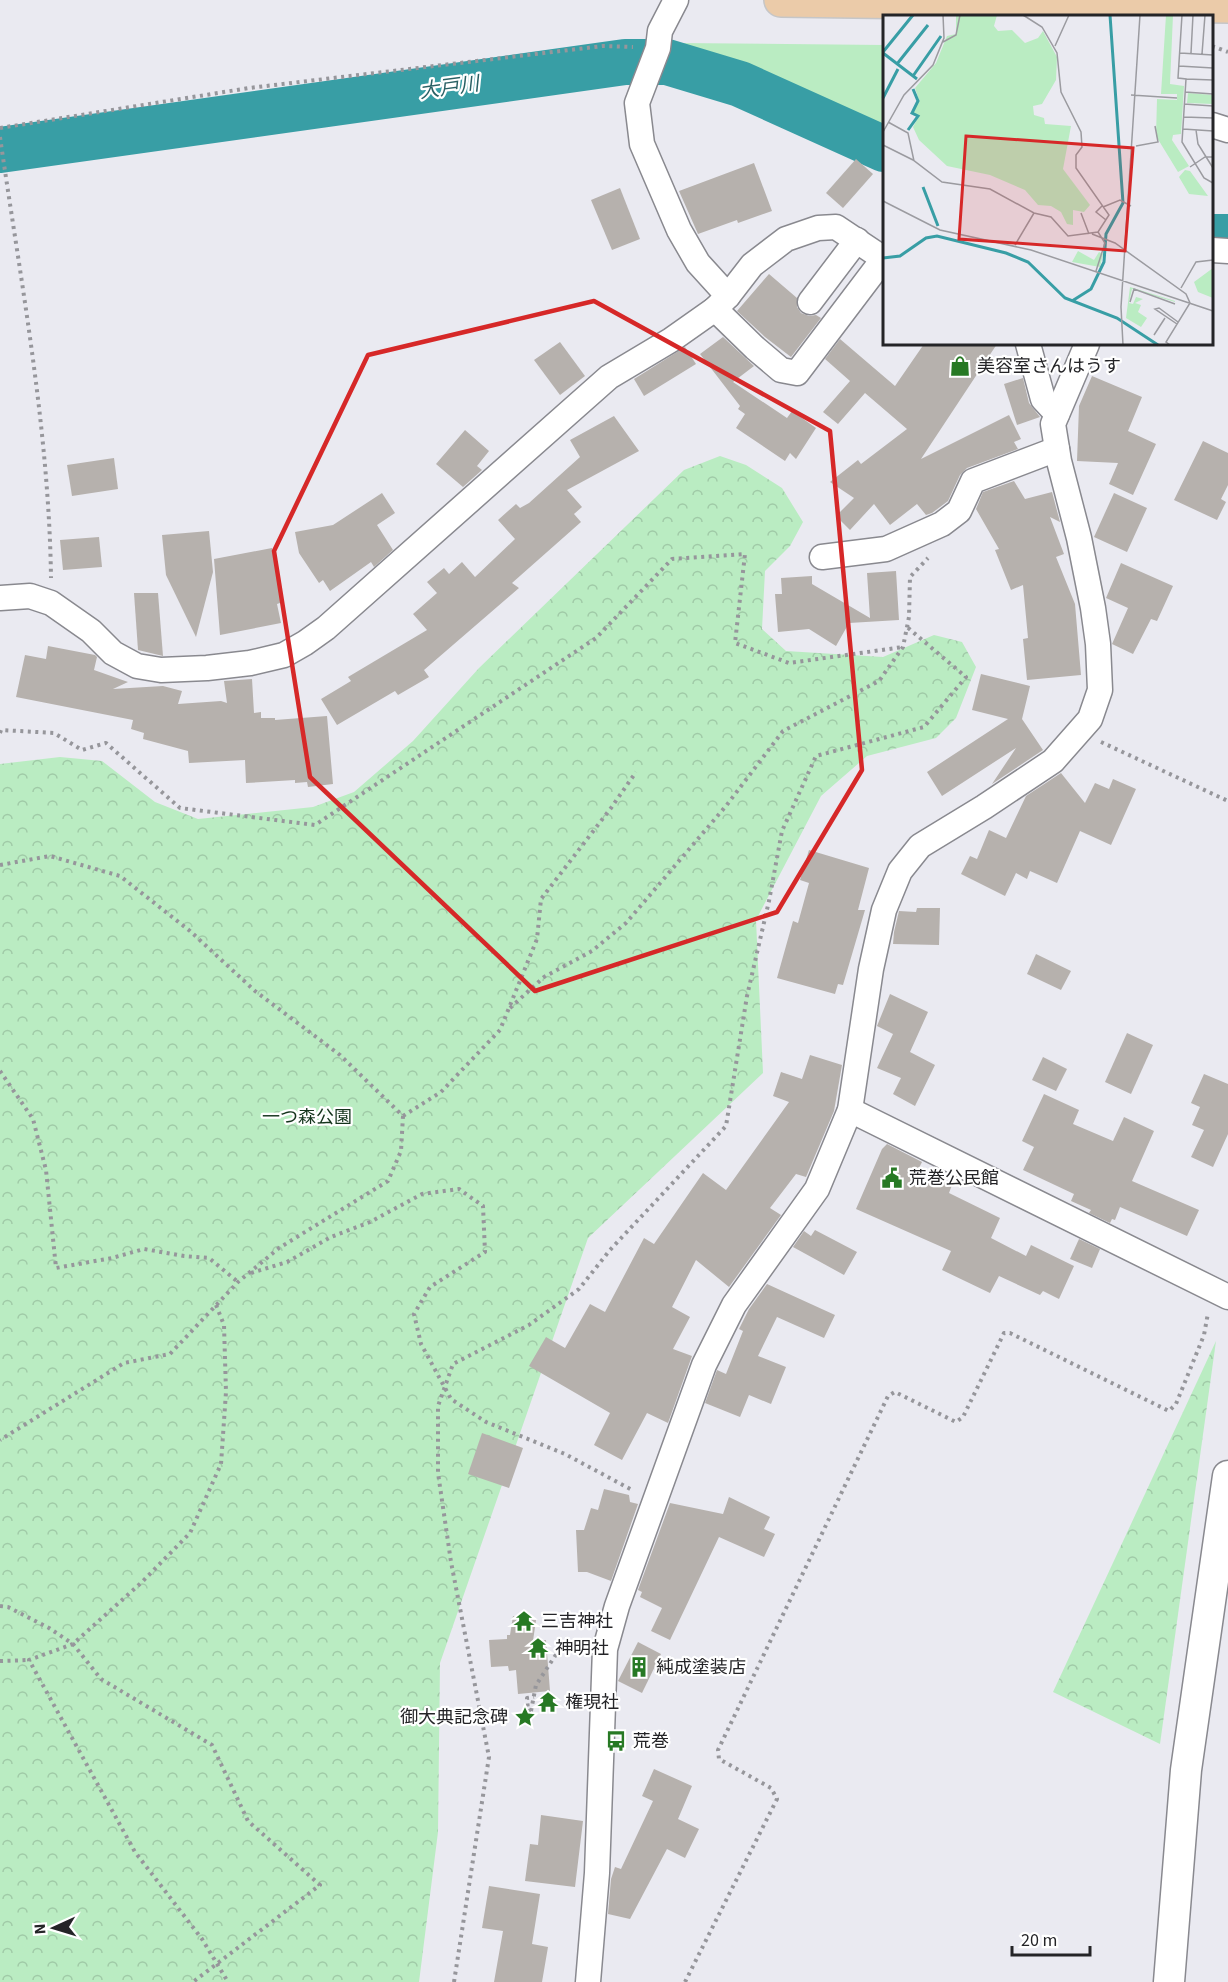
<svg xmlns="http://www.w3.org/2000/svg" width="1228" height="1982" viewBox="0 0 1228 1982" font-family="'Source Sans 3','Noto Sans JP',sans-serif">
<defs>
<pattern id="park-crowns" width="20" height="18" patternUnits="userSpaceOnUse" patternTransform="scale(1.5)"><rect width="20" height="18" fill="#baecc2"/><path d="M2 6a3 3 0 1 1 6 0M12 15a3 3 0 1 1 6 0" fill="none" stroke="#a0caa7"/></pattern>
</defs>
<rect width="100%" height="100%" fill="#eaeaf1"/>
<path fill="#baecc2" d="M 676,43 L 884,45 L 884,133 L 721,63 L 678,51 Z"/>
<g fill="url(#park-crowns)">
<path d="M 720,456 L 746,465 L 782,488 L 803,522 L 790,546 L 765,571 L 762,629 L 786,651 L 883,657 L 934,635 L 962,642 L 976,667 L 956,718 L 936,738 L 867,756 L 821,796 L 756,920 L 763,1073 L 588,1238 L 440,1663 L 438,1832 L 419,1982 L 0,1982 L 0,764 L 60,757 L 102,761 L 155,802 L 198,819 L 313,807 L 354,792 L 413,741 L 479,668 L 684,470 Z"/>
<path d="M 1216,1341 L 1160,1744 L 1053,1692 Z"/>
</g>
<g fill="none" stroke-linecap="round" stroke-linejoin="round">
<g stroke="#389ea5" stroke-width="46">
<path d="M 0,150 L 625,62 L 667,62 L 740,84 L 884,149"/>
<path d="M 1212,237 L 1228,237"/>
</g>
</g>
<g fill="#b6b1ad">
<path d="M 856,159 L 873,174 L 843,208 L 826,193 Z"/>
<path d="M 754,163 L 772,211 L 738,223 L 737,220 L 698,234 L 679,191 Z"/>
<path d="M 620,188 L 640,239 L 612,250 L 591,200 Z"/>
<path d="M 769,274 L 797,298 L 797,307 L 801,313 L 809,316 L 816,315 L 821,318 L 791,357 L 765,337 L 737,311 Z"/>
<path d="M 723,337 L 754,366 L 733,382 L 787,418 L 792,411 L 816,428 L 796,459 L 790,453 L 785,461 L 736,428 L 745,414 L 738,409 L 740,406 L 700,354 Z"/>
<path d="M 840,339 L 895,386 L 924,344 L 997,344 L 921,459 L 1009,415 L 1021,439 L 1014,442 L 1018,449 L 967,468 L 960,475 L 948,501 L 932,513 L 926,515 L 917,504 L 890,525 L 874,504 L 850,530 L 836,516 L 854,498 L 830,482 L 858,460 L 861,464 L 907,429 L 865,393 L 838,424 L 823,412 L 850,381 L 825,359 Z"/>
<path d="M 560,342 L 585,376 L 560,395 L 534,360 Z"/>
<path d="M 685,347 L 696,364 L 644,396 L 634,379 Z"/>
<path d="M 1092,376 L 1142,397 L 1128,431 L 1156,444 L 1133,495 L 1109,484 L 1118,463 L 1077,461 L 1079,406 Z"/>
<path d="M 1023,378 L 1029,403 L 1040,417 L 1017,425 L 1004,384 Z"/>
<path d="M 614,416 L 639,451 L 567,490 L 582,507 L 574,514 L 581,522 L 512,583 L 519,588 L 424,670 L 429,677 L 398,695 L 395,691 L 337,725 L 321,699 L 351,681 L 348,677 L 427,630 L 413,614 L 437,593 L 427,582 L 444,568 L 449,574 L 462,562 L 475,577 L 515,539 L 498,520 L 516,504 L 520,508 L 529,503 L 580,457 L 570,440 Z"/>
<path d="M 465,430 L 489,451 L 477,466 L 482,470 L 463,487 L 436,464 Z"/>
<path d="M 1203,441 L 1228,453 L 1228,485 L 1221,499 L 1226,502 L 1217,520 L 1174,500 Z"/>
<path d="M 114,458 L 118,489 L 72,496 L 67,465 Z"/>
<path d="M 1014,481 L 1025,499 L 1052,492 L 1060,522 L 1050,517 L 1064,554 L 1056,557 L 1075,604 L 1081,675 L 1027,680 L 1023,639 L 1028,638 L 1023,585 L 1011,590 L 995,550 L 999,549 L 976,509 L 983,492 Z"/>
<path d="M 382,493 L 395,513 L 377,525 L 393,550 L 374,567 L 371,562 L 330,591 L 323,580 L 319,583 L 299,553 L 295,532 L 333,525 Z"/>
<path d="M 1114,493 L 1147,508 L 1127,552 L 1094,537 Z"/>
<path d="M 209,531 L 213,572 L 196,637 L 166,575 L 162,535 Z"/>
<path d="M 99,537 L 102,567 L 63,570 L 60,540 Z"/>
<path d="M 272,548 L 283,602 L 277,604 L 281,623 L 220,635 L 214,559 Z"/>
<path d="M 1121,563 L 1173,586 L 1157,621 L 1151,619 L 1133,654 L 1112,644 L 1128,608 L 1106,598 Z"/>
<path d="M 896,571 L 899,620 L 849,623 L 836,646 L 809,629 L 778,632 L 775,594 L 782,594 L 781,578 L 812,576 L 812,584 L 870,618 L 867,573 Z"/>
<path d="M 134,593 L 158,593 L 163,656 L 138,650 Z"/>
<path d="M 48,646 L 95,655 L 97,657 L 94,670 L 128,682 L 113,689 L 163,686 L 182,691 L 178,704 L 221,701 L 227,703 L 224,681 L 252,679 L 254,713 L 261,712 L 261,718 L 275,718 L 275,720 L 327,716 L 333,784 L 308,787 L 307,782 L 295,783 L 295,780 L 246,783 L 245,760 L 189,763 L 188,751 L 143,739 L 144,733 L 131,729 L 133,720 L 16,697 L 25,655 L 46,659 Z"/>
<path d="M 981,674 L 1030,686 L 1022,719 L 1043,750 L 992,784 L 1016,748 L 942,796 L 927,772 L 1008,719 L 972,710 Z"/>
<path d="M 1061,773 L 1085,803 L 1095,783 L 1109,789 L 1113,779 L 1136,789 L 1111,845 L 1080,831 L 1057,883 L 1030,871 L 1027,879 L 1016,873 L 1005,896 L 961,874 L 970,856 L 977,859 L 989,830 L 1006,838 L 1026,796 Z"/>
<path d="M 809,850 L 869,868 L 858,910 L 865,910 L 843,985 L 838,984 L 835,994 L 777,978 L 793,921 L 798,923 L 809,883 L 800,880 Z"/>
<path d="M 917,908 L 940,908 L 939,945 L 893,944 L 894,932 L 899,911 L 916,912 Z"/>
<path d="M 1036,954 L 1071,971 L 1061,990 L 1027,974 Z"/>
<path d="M 890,994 L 928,1012 L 910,1052 L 935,1065 L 915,1106 L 893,1094 L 901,1078 L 877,1068 L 893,1034 L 877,1026 Z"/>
<path d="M 1127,1033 L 1153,1045 L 1131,1094 L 1105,1082 Z"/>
<path d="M 810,1055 L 842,1065 L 834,1111 L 806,1177 L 796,1174 L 770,1208 L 781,1215 L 729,1287 L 696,1260 L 672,1307 L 690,1317 L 673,1349 L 692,1356 L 668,1423 L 647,1413 L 622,1460 L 594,1445 L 610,1413 L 529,1366 L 546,1337 L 565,1348 L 590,1304 L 605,1312 L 644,1238 L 654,1244 L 703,1173 L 726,1190 L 789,1102 L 773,1096 L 781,1072 L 802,1079 Z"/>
<path d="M 1043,1057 L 1067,1069 L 1056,1091 L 1032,1080 Z"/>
<path d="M 1204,1074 L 1228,1084 L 1228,1134 L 1213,1167 L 1191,1157 L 1204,1130 L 1192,1125 L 1200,1107 L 1191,1103 Z"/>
<path d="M 1044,1094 L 1079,1110 L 1073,1124 L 1113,1141 L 1124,1117 L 1154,1131 L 1132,1181 L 1199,1210 L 1187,1236 L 1120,1207 L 1115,1220 L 1112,1219 L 1110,1223 L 1089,1213 L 1091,1210 L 1071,1201 L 1074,1194 L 1023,1170 L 1034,1147 L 1022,1141 Z"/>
<path d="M 887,1144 L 922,1162 L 918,1170 L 952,1185 L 949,1193 L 1000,1218 L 991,1238 L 1026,1256 L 1031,1245 L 1074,1266 L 1059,1299 L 1043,1291 L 1040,1295 L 999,1276 L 990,1293 L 942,1270 L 951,1251 L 856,1209 L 882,1149 Z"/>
<path d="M 815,1230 L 857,1252 L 844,1275 L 793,1247 L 804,1231 L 811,1236 Z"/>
<path d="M 1079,1239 L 1100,1249 L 1092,1268 L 1070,1259 Z"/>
<path d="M 767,1284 L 835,1315 L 824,1338 L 777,1317 L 758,1356 L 786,1367 L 771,1404 L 749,1395 L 740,1417 L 705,1403 L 717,1370 L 726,1374 L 743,1331 L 739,1329 L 749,1309 Z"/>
<path d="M 482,1433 L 523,1448 L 509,1488 L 468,1474 Z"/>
<path d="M 604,1489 L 629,1495 L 630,1502 L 638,1504 L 611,1581 L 587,1572 L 578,1572 L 576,1530 L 584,1530 L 591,1508 L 598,1510 Z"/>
<path d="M 729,1497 L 770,1517 L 764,1529 L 775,1534 L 764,1557 L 719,1537 L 670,1640 L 651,1631 L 662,1608 L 640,1597 L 642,1592 L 638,1590 L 670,1503 L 723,1514 Z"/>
<path d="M 513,1616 L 536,1620 L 533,1641 L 546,1640 L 550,1691 L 518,1694 L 516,1670 L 509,1671 L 508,1666 L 491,1667 L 489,1640 L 507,1639 L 507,1635 L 510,1635 Z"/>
<path d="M 638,1642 L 661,1654 L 642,1693 L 618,1681 Z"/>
<path d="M 654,1769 L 692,1786 L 678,1819 L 699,1829 L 685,1858 L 667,1849 L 630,1919 L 608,1914 L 611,1879 L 615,1867 L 621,1869 L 653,1801 L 642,1796 Z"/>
<path d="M 541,1815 L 583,1821 L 575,1887 L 525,1881 L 530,1844 L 538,1845 Z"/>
<path d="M 489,1886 L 540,1894 L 532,1944 L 548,1947 L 542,1982 L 494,1982 L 503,1931 L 482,1928 Z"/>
</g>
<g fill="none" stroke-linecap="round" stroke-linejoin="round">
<g stroke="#89898f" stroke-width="27">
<g id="minor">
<path d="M 676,0 L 660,31 L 658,48 L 637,103 L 642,144 L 679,230 L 698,263 L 728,296"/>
<path d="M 1212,125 L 1228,130"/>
<path d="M 1212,250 L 1228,251"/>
<path d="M 810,302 L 857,240"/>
<path d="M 715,309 L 755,348 L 781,370 L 797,373 L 884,258"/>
<path d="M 1028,344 L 1043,399 L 1057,414"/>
<path d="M 822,557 L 886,549 L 942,524 L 959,511 L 973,481 L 1057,449"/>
<path d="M 0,598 L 30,596 L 51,603 L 91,631 L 113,653 L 137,666 L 161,670 L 207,668 L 250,663 L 284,655 L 305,643 L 326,628 L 609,377 L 671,340 L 715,309 L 728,296 L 752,265 L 786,239 L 818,228 L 836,227 L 884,259"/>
<path d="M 850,1110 L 1228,1297"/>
<path d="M 588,1982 L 597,1873 L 605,1649 L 617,1606 L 704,1365 L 734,1305 L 817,1189 L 850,1110 L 871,969 L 884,910 L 900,871 L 920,846 L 984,807 L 1053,761 L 1090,719 L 1100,690 L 1098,644 L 1093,608 L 1079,538 L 1059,461 L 1053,424 L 1087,344"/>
</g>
</g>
<g stroke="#89898f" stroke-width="33">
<path id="tertiary" d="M 1169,1982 L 1186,1770 L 1228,1476"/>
</g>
<g stroke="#c6c6c7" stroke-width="36">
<path id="primary" d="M 781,0 L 1228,6"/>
</g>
<g stroke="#96969b" stroke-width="4" stroke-dasharray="3 4.5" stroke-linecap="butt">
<path d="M 1212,46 L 1228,52"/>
<path d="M 0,128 L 249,88 L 603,46 L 633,47"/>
<path d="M 0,137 C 21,283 49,430 51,578"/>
<path d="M 0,733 L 1,730 L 54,733 L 82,750 L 106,743 L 180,808 L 315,825 L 596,638 L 672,559 L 745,554 L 735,643 L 789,663 L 903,647"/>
<path d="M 1101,742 L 1228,801"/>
<path d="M 0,865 L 50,856 L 120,876 L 190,931 L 255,991 L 340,1055 L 403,1116 L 401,1151 L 388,1181 L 279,1248 L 238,1282 L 170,1354 L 124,1363 L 0,1440"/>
<path d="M 510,1008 L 544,977 L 592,951 L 626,923 L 726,806 L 783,731 L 879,681 L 903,647 L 909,617 L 910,577 L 928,558"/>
<path d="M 0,1071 L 33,1119 L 46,1170 L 56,1268 L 112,1258 L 144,1249 L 184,1256 L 209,1258 L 238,1282"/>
<path d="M 403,1116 L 441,1092 L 500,1030 L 537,939 L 541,899 L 611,808 L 636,772"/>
<path d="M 251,1273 L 287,1262 L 331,1237 L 370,1222 L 422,1194 L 459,1189 L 483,1206 L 485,1252 L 430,1287 L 414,1314 L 421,1344 L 451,1399 L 486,1422 L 565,1454 L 634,1491"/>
<path d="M 216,1305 L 224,1325 L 226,1392 L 221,1464 L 190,1533 L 142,1582 L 73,1644 L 29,1660 L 135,1852 L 202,1939 L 228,1982"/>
<path d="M 0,1606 L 8,1607 L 49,1628 L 73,1644 L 101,1679 L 212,1745 L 248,1821 L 320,1885 L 193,1982"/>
<path d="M 0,1661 L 29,1660"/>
<path d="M 531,1711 L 536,1685 L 559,1650 L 580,1650"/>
<path d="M 531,1711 L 528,1711 L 527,1698 L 534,1697"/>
<path d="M 454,1982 L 489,1757 L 451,1562 L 438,1473 L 438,1406 L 453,1364 L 529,1325 L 579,1289 L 610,1250 L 726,1126 L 747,996 L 769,901 L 782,831 L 816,756 L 924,727 L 966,677 L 907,627"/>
<path d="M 685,1982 L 777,1799 L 771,1788 L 719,1759 L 718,1750 L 888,1396 L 895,1392 L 956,1422 L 963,1417 L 1004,1333 L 1010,1333 L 1169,1411 L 1176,1404 L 1204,1335 L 1208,1313"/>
</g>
<use href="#minor" stroke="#fff" stroke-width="24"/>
<use href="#tertiary" stroke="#fff" stroke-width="30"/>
<use href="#primary" stroke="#ebcba9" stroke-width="33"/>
</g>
<path fill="none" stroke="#d62828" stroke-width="4.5" stroke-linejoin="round" d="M 594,301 L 830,431 L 862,770 L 777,912 L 535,991 L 310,777 L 274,551 L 368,355 Z"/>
<defs>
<g id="shop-bare" transform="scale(1.62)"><path d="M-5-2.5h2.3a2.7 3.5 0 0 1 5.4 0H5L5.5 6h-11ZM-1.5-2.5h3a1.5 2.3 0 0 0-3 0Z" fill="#277924" stroke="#fff" stroke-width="2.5" paint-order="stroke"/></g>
<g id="civic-bare" transform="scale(1.62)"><path d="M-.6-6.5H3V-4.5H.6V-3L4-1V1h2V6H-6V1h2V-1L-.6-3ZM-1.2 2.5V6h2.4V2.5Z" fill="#277924" stroke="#fff" stroke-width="2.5" paint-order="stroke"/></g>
<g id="temple-bare" transform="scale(1.62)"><path d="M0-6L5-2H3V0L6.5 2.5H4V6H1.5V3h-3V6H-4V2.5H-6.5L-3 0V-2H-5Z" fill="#277924" stroke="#fff" stroke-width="2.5" paint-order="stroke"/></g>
<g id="building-bare" transform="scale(1.62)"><path d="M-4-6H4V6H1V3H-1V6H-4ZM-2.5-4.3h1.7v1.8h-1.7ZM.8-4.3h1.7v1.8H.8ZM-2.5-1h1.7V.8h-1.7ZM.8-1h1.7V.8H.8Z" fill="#277924" stroke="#fff" stroke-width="2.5" paint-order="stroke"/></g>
<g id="sight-bare" transform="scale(1.62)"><path d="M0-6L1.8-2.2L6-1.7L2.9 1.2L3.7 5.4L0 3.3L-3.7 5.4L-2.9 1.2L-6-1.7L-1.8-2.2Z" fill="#277924" stroke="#fff" stroke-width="2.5" paint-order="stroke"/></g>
<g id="bus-bare" transform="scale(1.62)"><path d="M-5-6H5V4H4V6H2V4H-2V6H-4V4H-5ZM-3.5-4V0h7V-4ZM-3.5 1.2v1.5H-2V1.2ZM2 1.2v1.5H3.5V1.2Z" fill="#277924" stroke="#fff" stroke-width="2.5" paint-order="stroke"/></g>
</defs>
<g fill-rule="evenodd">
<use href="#shop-bare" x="960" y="366"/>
<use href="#civic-bare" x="892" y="1178"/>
<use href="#temple-bare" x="524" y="1621"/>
<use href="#temple-bare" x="538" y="1648"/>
<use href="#building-bare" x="639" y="1667"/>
<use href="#temple-bare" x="548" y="1702"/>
<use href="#sight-bare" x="525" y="1717"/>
<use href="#bus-bare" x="616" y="1741"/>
</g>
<g text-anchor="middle" stroke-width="4.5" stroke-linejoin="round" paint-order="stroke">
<g font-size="18" fill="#242427" stroke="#fff" text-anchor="start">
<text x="977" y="372">美容室さんはうす</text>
<text x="909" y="1184">荒巻公民館</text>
<text x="541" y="1627">三吉神社</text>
<text x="555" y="1654">神明社</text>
<text x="656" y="1673">純成塗装店</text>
<text x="565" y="1708">権現社</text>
<text x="508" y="1723" text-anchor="end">御大典記念碑</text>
<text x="633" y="1747">荒巻</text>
</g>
<g font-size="18" fill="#14341c" stroke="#fff">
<text x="307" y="1123">一つ森公園</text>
</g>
<g font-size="20" font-style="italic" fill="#296064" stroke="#fff">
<text transform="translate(449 87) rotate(-8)" y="7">大戸川</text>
</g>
</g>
<g transform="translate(883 15)">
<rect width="330" height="330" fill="#eaeaf1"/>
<path d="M 283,0 L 290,0 L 287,69 L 301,71 L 298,119 L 290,120 L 289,125 L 306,151 L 295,157 L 273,121 L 274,84 L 294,85 L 294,79 L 278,79 ZM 195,236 L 211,245 L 216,237 L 220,239 L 217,252 L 189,247 ZM 247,272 L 292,286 L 292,287 L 249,274 L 246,288 L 250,289 L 253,282 L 260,284 L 252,288 L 258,290 L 255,297 L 264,303 L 258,312 L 243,303 Z" fill="#baecc2"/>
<path d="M 302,155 L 307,156 L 325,181 L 306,179 L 296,162 ZM 330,253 L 330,283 L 315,277 L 311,267 Z" fill="#baecc2"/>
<path d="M 73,0 L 114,0 L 111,11 L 115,16 L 129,15 L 142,28 L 155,23 L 160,16 L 174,42 L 173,65 L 159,89 L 150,91 L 151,100 L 161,103 L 162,109 L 188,111 L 180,154 L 207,190 L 201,197 L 190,195 L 190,210 L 184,209 L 178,197 L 168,191 L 155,190 L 142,175 L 107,160 L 64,151 L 36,125 L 30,112 L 36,101 L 30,97 L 36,85 L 32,73 L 53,48 L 64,21 L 73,19 ZM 305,78 L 330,80 L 330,89 L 304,88 Z" fill="#baecc2"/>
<path fill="none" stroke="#389ea5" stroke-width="3" d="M 0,37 L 30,0M 0,38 L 34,64M 14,49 L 45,10M 30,61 L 58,21M 0,83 L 15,54M 25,115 L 35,101 L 29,98 L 35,86 L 30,74M 40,172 L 55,211M 0,243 L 17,241 L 43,223 L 54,221 L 123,238 L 145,247 L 182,283 L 234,303 L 275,330M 189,286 L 208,274 L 221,247 L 223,219 L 240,188 L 227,0"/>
<path fill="none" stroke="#9b9ba0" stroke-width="1.5" d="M 299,0 L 295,63 L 303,64 L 299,127 L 321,163 L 330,168M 60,27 L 73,20 L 77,0M 172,31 L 186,0M 297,38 L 330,40M 308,38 L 310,0M 319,39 L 322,0M 296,51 L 330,53M 303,64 L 330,65M 302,77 L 330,79M 248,80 L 294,83M 301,89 L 330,91M 301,102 L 330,103M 5,107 L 25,118 L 31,146M 300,114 L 330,116M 313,115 L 315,129 L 330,153M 0,117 L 21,80 L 50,50 L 61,23 L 60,0M 0,130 L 30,145 L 59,167 L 107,174 L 151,198 L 168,202 L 185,221 L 215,217 L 226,200 L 193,153 L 193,140 L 199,132 L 198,117 L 178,77 L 174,38 L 159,12 L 140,0M 253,131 L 275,127 L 272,111M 307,152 L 322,142 L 330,142M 0,186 L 57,215 L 148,235 L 330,296M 219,191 L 213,197 L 223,205M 220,192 L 237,185 L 248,191M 198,198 L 206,219M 209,219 L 232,228 L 303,279 L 307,288 L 283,327 L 287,330M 132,230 L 151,198M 213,256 L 222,228 L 215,217M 298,273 L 313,247 L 330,245M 247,287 L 251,274 L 292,289M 294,309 L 272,294 L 276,293 L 295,307M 271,320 L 282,303M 240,330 L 238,292 L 257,0"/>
<path fill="#d62828" fill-opacity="0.15" stroke="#d62828" stroke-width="3" d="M 83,121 L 250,133 L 242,236 L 76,224 Z"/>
<rect width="330" height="330" fill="none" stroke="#242427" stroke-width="3"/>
</g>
<g transform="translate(54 1928) rotate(266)" stroke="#ffffff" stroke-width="4.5" paint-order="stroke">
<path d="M0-4.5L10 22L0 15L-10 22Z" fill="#242427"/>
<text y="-9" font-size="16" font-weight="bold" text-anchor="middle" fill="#242427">N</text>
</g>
<path d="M1012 1946v9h78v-9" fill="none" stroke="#242427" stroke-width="3"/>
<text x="1021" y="1946" font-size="18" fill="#242427" stroke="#ffffff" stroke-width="4.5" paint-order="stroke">20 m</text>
</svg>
